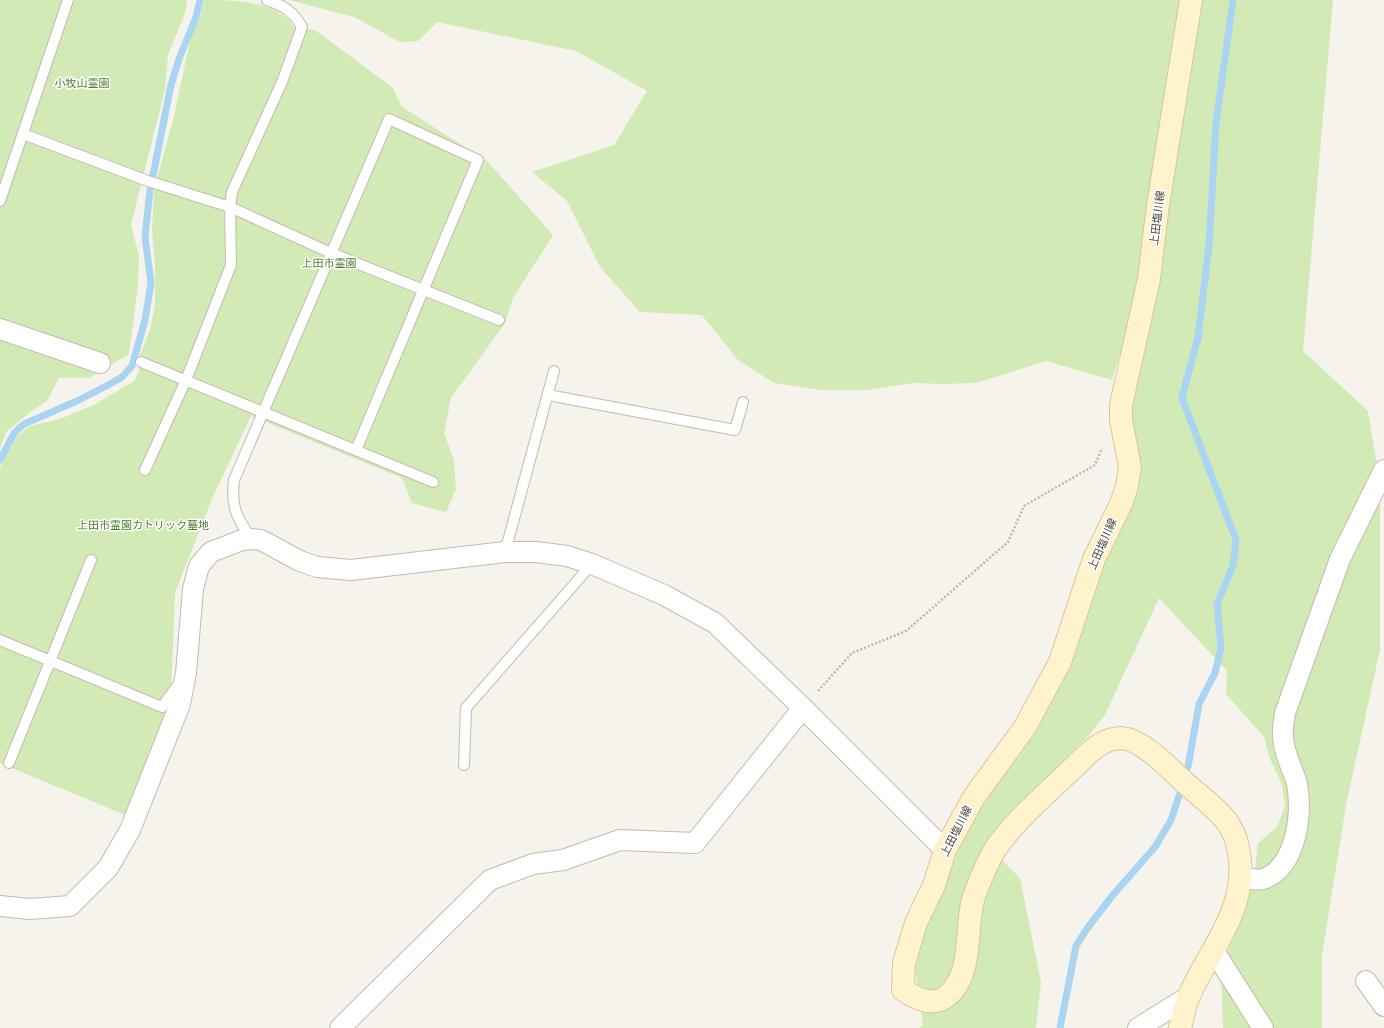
<svg xmlns="http://www.w3.org/2000/svg" width="1384" height="1028" viewBox="0 0 1384 1028" font-family="'Public Sans','Noto Sans JP',sans-serif">
<rect width="100%" height="100%" fill="#f6f3ec"/>
<g fill="#d2eab5">
<path d="M 0,0 L 187,0 L 185,13 L 168,55 L 165,89 L 131,225 L 139,256 L 138,286 L 129,354 L 89,378 L 59,378 L 47,401 L 30,412 L 6,432 L 0,449 Z"/>
<path d="M 204,0 C 232,0 278,0 294,27 L 315,30 L 393,88 L 401,106 L 488,162 L 553,235 L 513,298 L 505,323 L 451,398 L 444,433 L 454,460 L 456,489 L 446,512 L 412,503 L 402,478 L 251,416 L 212,499 L 175,593 L 171,695 L 163,719 L 125,815 L 0,763 L 0,467 L 18,435 L 30,426 L 60,419 L 94,405 L 134,381 L 139,371 L 140,355 L 150,330 L 155,304 L 155,265 L 152,229 L 154,190 L 174,116 L 191,36 L 200,17 Z"/>
<path d="M 289,0 L 1183,0 L 1143,280 L 1112,380 L 1046,361 L 976,383 L 943,384 L 913,383 L 867,390 L 821,390 L 774,383 L 738,360 L 702,315 L 640,312 L 600,267 L 567,201 L 532,172 L 614,145 L 647,91 L 576,51 L 437,22 L 418,41 L 400,42 L 354,17 Z"/>
<path d="M 1199,0 L 1333,0 L 1303,351 L 1368,411 L 1380,483 L 1380,650 L 1346,805 L 1322,956 L 1322,1028 L 1223,1028 L 1221,970 L 1255,870 L 1258,843 L 1277,827 L 1285,806 L 1282,785 L 1270,759 L 1264,737 L 1226,694 L 1227,671 L 1159,598 L 1105,715 L 1089,735 L 1015,810 L 987,845 L 1020,878 L 1041,982 L 1036,1028 L 919,1028 L 923,1025 L 915,967 L 924,929 L 958,852 L 1099,561 L 1137,491 L 1140,463 L 1127,406 Z"/>
</g>
<g fill="none" stroke-linecap="round" stroke-linejoin="round">
<g stroke="#a9d4f2" stroke-width="7">
<path d="M 0,460 L 15,432 L 24,424 L 77,401 L 110,384 L 122,377 L 132,366 L 145,320 L 151,283 L 145,237 L 150,190 L 171,85 L 179,59 L 196,17 L 200,0"/>
<path d="M 1188,767 L 1199,704 L 1215,673 L 1221,648 L 1217,604 L 1233,566 L 1236,540 L 1182,398 L 1198,337 L 1209,246 L 1216,123 L 1233,0"/>
<path d="M 1060,1028 L 1076,946 L 1086,930 L 1112,896 L 1155,847 L 1171,820 L 1180,793"/>
</g>
<g stroke="#c2bbae" stroke-width="12">
<g id="lane">
<path d="M 23,134 L 148,181 L 230,207 L 331,253 L 499,320"/>
<path d="M 0,201 L 68,0"/>
<path d="M 141,362 L 433,482"/>
<path d="M 548,395 L 735,430 L 743,402"/>
<path d="M 145,470 L 186,380 L 231,265 L 230,207 L 232,192 L 282,82 L 302,27 C 293,11 284,6 267,0"/>
<path d="M 252,539 C 236,518 231,506 234,480 L 389,119 L 478,160 L 356,450"/>
<path d="M 505,552 L 554,371"/>
<path d="M 0,640 L 162,707 L 180,682"/>
<path d="M 9,763 L 91,560"/>
<path d="M 464,765 L 466,708 L 592,564"/>
</g>
</g>
<g stroke="#c2bbae" stroke-width="22">
<g id="street">
<path d="M 0,329 L 100,363"/>
<path d="M 1241,877 C 1248,878 1257,881 1263,879 C 1296,868 1303,814 1297,784 C 1293,768 1284,756 1283,737 C 1282,729 1284,721 1285,713 L 1340,559 L 1384,470"/>
<path d="M 0,906 L 29,909 L 70,906 L 108,868 L 130,830 L 180,704 L 186,673 L 193,589 L 199,566 L 211,552 L 242,540 L 252,539 L 261,540 L 300,561 L 317,567 L 351,570 L 505,552 L 536,552 L 567,556 L 592,564 L 664,595 L 715,623 L 803,708 L 945,850"/>
<path d="M 1214,951 L 1263,1028"/>
<path d="M 1366,981 L 1384,1006"/>
<path d="M 340,1028 L 490,880 L 533,864 L 563,860 L 620,840 L 695,843 L 803,708"/>
<path d="M 1138,1028 L 1188,997"/>
</g>
</g>
<g stroke="#d6c79b" stroke-width="24">
<path id="secondary" d="M 1180,1028 C 1183,1018 1184,1006 1189,996 C 1209,950 1245,913 1240,860 C 1238,847 1237,837 1229,825 C 1222,812 1196,793 1184,782 C 1169,768 1142,739 1121,738 C 1100,738 1085,757 1070,771 C 1044,796 1015,820 994,851 C 987,863 981,878 976,891 C 963,921 976,973 947,996 C 933,1008 915,998 903,990 L 904,963 L 916,923 L 934,885 L 945,850 L 974,797 L 1025,727 L 1060,662 L 1094,559 L 1121,504 L 1127,486 L 1130,467 L 1121,420 L 1121,405 L 1149,279 L 1158,205 L 1191,0"/>
</g>
<path stroke="#c4b79f" stroke-width="2.5" stroke-dasharray="2 2" stroke-linecap="butt" d="M 818,691 L 852,653 L 906,631 L 1008,542 L 1024,506 L 1095,465 L 1102,448"/>
<use href="#lane" stroke="#fff" stroke-width="10"/>
<use href="#street" stroke="#fff" stroke-width="20"/>
<use href="#secondary" stroke="#fff3cd" stroke-width="22"/>
</g>
<g text-anchor="middle" stroke-width="3" stroke-linejoin="round" paint-order="stroke">
<g font-size="11" fill="#4a7f2a" stroke="#fff">
<text x="82" y="87">小牧山霊園</text>
<text x="329" y="267">上田市霊園</text>
<text x="143" y="529">上田市霊園カトリック墓地</text>
</g>
<g font-size="11" fill="#4b4439" stroke="#fff">
<text transform="translate(1157 218) rotate(-83)" y="4">上田塩川線</text>
<text transform="translate(1102 544) rotate(-66)" y="4">上田塩川線</text>
<text transform="translate(956 831) rotate(-63)" y="4">上田塩川線</text>
</g>
</g>
</svg>
